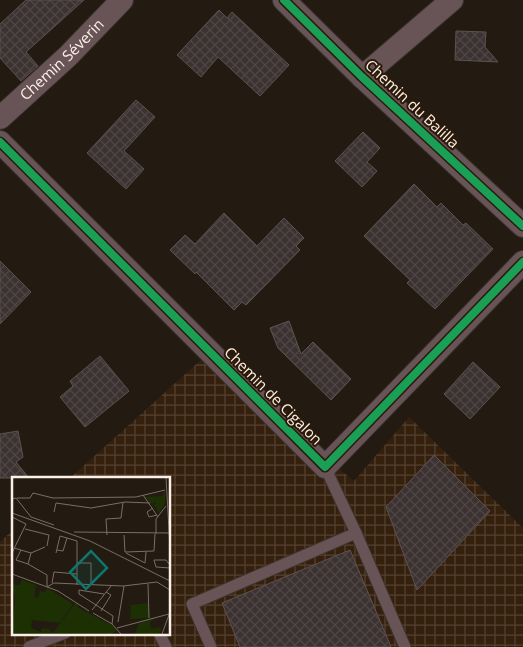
<svg xmlns="http://www.w3.org/2000/svg" width="523" height="647" viewBox="0 0 523 647" font-family="'Open Sans',sans-serif">
<defs>
<pattern id="industrial-grid" width="8" height="8" patternUnits="userSpaceOnUse" patternTransform="scale(1.25)"><rect width="8" height="8" fill="#35200d"/><path d="M0 4h8M4 0v8" fill="none" stroke="#534130"/></pattern>
<pattern id="building-cross-hatch" width="8" height="8" patternUnits="userSpaceOnUse" patternTransform="scale(1.25)"><rect width="8" height="8" fill="#3b3231"/><path d="M0 0l8 8M0 8l8-8" fill="none" stroke="#4e4645"/></pattern>
</defs>
<rect width="100%" height="100%" fill="#231a12"/>
<path fill="url(#industrial-grid)" d="M 202,359 L 354,481 L 409,417 L 523,528 L 523,647 L 0,647 L 0,542 L 14,529 L 14,633 L 169,633 L 169,478 L 70,478 Z"/>
<g fill="url(#building-cross-hatch)" stroke="#5c5251">
<path d="M 26,0 L 84,0 L 26,52 L 38,66 L 21,81 L 0,58 L 0,24 Z"/>
<path d="M 219,10 L 227,18 L 232,12 L 289,65 L 260,96 L 218,57 L 201,77 L 177,55 Z"/>
<path d="M 456,31 L 486,32 L 485,47 L 498,62 L 455,60 Z"/>
<path d="M 136,100 L 155,117 L 124,151 L 144,169 L 126,189 L 87,153 Z"/>
<path d="M 363,132 L 380,148 L 367,162 L 377,171 L 362,187 L 335,161 Z"/>
<path d="M 414,184 L 437,207 L 441,203 L 463,225 L 466,223 L 493,249 L 435,309 L 407,283 L 410,280 L 364,236 Z"/>
<path d="M 224,213 L 257,246 L 284,218 L 304,238 L 296,246 L 300,250 L 246,305 L 242,302 L 234,310 L 196,272 L 195,274 L 170,250 L 185,235 L 195,244 Z"/>
<path d="M 0,261 L 31,292 L 0,324 Z"/>
<path d="M 289,321 L 301,354 L 313,342 L 351,379 L 331,400 L 278,348 L 270,328 Z"/>
<path d="M 100,356 L 129,391 L 85,427 L 60,397 L 73,386 L 70,381 Z"/>
<path d="M 473,362 L 500,387 L 470,419 L 444,394 Z"/>
<path d="M 18,431 L 23,457 L 16,462 L 29,478 L 0,478 L 0,434 Z"/>
<path d="M 434,455 L 490,511 L 417,590 L 386,507 Z"/>
<path d="M 350,550 L 391,647 L 240,647 L 222,603 Z"/>
</g>
<g fill="none" stroke-linecap="round" stroke-linejoin="round">
<g stroke="#3b342d" stroke-width="13">
<g id="lane">
<path d="M 325,467 L 356,533 L 405,647"/>
<path d="M 159,633 L 166,647"/>
<path d="M 29,647 L 65,633"/>
<path d="M 211,647 L 192,604 L 356,533"/>
</g>
</g>
<g stroke="#3b342d" stroke-width="24">
<g id="street">
<path d="M 284,0 L 362,77 L 523,226"/>
<path d="M 362,77 L 452,0"/>
<path id="s1" d="M 0,118 L 68,56 L 122,0"/>
<path d="M 0,142 L 325,467 L 523,262"/>
</g>
</g>
<use href="#lane" stroke="#685457" stroke-width="11"/>
<use href="#street" stroke="#685457" stroke-width="22"/>
<g stroke="#2b1a0a" stroke-width="11">
<g id="cycleway">
<path d="M 284,0 L 362,77 L 523,226"/>
<path d="M 0,142 L 325,467 L 523,262"/>
</g>
</g>
<use href="#cycleway" stroke="#1a9f57" stroke-width="8"/>
</g>
<g text-anchor="middle" stroke-width="4" stroke-linejoin="round" paint-order="stroke">
<g font-size="15" fill="#fcefe5" stroke="#2b1a0a">
<text dy="5" stroke="none"><textPath href="#s1" startOffset="85">Chemin Séverin</textPath></text>
<text transform="translate(412 104) rotate(43)" y="5">Chemin du Balilla</text>
<text transform="translate(273 396) rotate(45)" y="5">Chemin de Cigalon</text>
</g>
</g>
<g transform="translate(12 477)">
<rect width="158" height="158" fill="#231a12"/>
<path d="M 151,0 L 152,0 L 153,13 L 153,26 L 147,36 L 142,28 L 145,24 L 140,27 L 133,20 L 150,19 L 153,13 ZM 10,103 L 24,108 L 22,120 L 26,121 L 28,114 L 33,115 L 35,111 L 61,127 L 48,146 L 20,143 L 19,151 L 29,155 L 30,151 L 37,152 L 41,156 L 64,125 L 67,126 L 65,130 L 101,149 L 105,154 L 99,157 L 0,157 L 3,123 L 0,107 L 7,108 ZM 136,126 L 137,141 L 118,142 L 119,128 ZM 144,141 L 138,145 L 139,152 L 149,150 L 148,157 L 123,157 L 127,146 Z" fill="#1c3004"/>
<path fill="none" stroke="#7a6f66" stroke-width="1" d="M 154,0 L 158,71M 131,18 L 146,40M 5,21 L 18,21 L 21,16 L 41,21 L 124,20 L 153,13M 0,22 L 4,21 L 19,40 L 42,48M 141,31 L 135,35 L 137,40 L 145,38M 42,35 L 44,26 L 79,31 L 113,25 L 138,26M 0,36 L 78,64 L 158,104M 0,40 L 14,47 L 0,76M 13,52 L 37,58 L 35,69M 62,55 L 158,56M 144,57 L 144,42 L 154,29M 95,58 L 94,42 L 109,41 L 111,25M 112,58 L 113,75 L 142,74 L 143,57M 55,61 L 65,64 L 65,108M 2,71 L 19,76 L 33,70M 9,73 L 4,83 L 16,87M 19,76 L 16,87 L 35,98 L 35,109M 44,76 L 48,59 L 55,61 L 51,74 L 45,73M 114,76 L 133,86 L 134,75M 65,86 L 79,86 L 79,108M 158,88 L 154,83 L 142,83 L 144,90 L 158,91M 0,97 L 46,114 L 77,134M 40,106 L 42,95 L 65,97M 136,107 L 137,141M 35,110 L 42,106 L 111,109 L 145,105 L 158,113M 92,117 L 67,113 L 67,117 L 101,139 L 100,147M 80,133 L 99,109M 89,134 L 99,118 L 94,115M 81,136 L 100,147 L 109,157M 106,145 L 112,109M 105,151 L 157,137M 150,157 L 158,135"/>
<path fill="#0f766e" fill-opacity="0.15" stroke="#0f766e" stroke-width="2.5" d="M 79,74 L 95,91 L 74,112 L 58,95 Z"/>
<rect width="158" height="158" fill="none" stroke="#fcefe5" stroke-width="2.5"/>
</g>
</svg>
